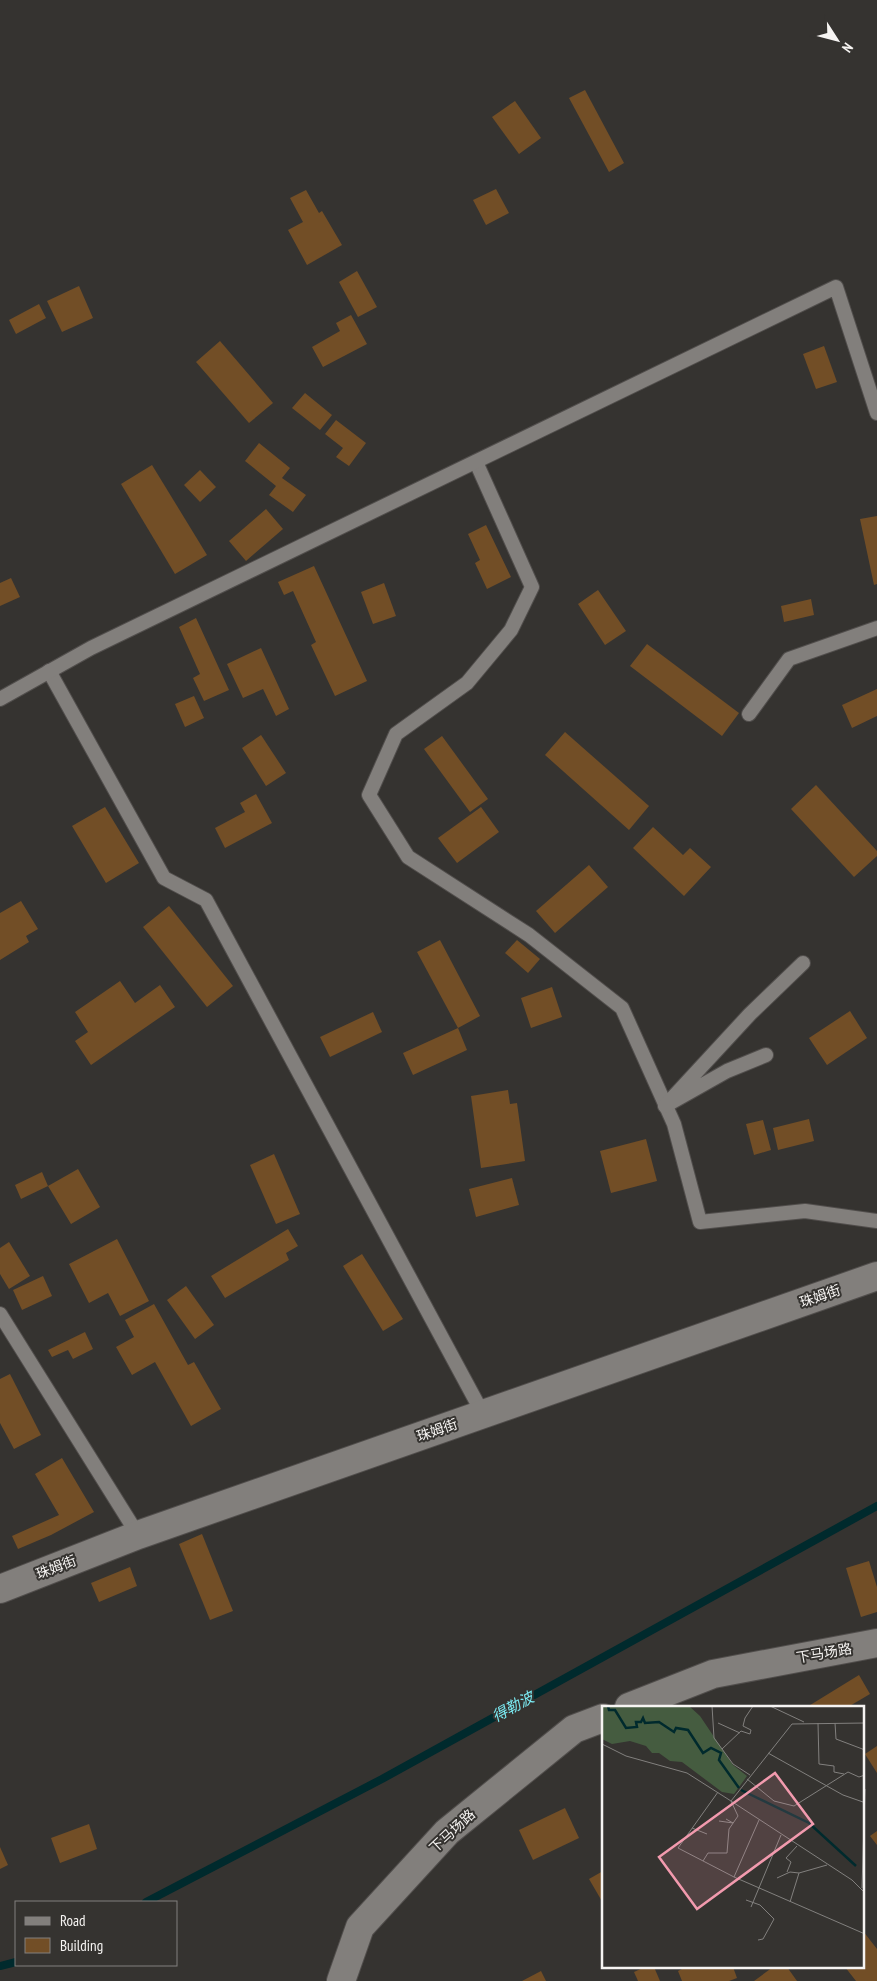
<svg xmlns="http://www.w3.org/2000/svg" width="877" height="1981" viewBox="0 0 877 1981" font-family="'PT Sans Narrow','Noto Sans SC',sans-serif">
<rect width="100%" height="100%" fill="#353330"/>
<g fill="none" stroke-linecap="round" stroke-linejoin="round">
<g stroke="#002a2d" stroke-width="8">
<path d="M 146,1902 L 382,1779 L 877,1506"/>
<path d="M 0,1966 L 16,1962"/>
</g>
</g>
<g fill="#724e26">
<path d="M 585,90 L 624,163 L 609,172 L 569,98 Z"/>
<path d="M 515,101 L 541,138 L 519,154 L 492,117 Z"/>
<path d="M 496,189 L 509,213 L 486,225 L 473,200 Z"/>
<path d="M 306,190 L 319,213 L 322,211 L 342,245 L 307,265 L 288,230 L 303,222 L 290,198 Z"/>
<path d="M 357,271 L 377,307 L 358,317 L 339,282 Z"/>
<path d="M 79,286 L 93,318 L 62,332 L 47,301 Z"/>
<path d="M 39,304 L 46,318 L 16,334 L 9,320 Z"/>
<path d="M 351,315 L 367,344 L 323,367 L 312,347 L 340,331 L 336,323 Z"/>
<path d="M 220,341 L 273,403 L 249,423 L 196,362 Z"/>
<path d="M 824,346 L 837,382 L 816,389 L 803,354 Z"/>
<path d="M 305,393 L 332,415 L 320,430 L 292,408 Z"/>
<path d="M 336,420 L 366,443 L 349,466 L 336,457 L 343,448 L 325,434 Z"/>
<path d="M 259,443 L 290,468 L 282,478 L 306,495 L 293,512 L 269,495 L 276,486 L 245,461 Z"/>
<path d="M 152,465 L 207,555 L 175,574 L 121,484 Z"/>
<path d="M 200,470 L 216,487 L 200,502 L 184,485 Z"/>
<path d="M 266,509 L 283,529 L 246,561 L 229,541 Z"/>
<path d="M 877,516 L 877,584 L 874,585 L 860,519 Z"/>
<path d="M 486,525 L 511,577 L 487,589 L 475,563 L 480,560 L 468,534 Z"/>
<path d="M 314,566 L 367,681 L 335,696 L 311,645 L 316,642 L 293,591 L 284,595 L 278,582 Z"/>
<path d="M 11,578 L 20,597 L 0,606 L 0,583 Z"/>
<path d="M 384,583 L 396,616 L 373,624 L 361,592 Z"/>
<path d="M 598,590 L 626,631 L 605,645 L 578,604 Z"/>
<path d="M 811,599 L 814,615 L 784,622 L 781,606 Z"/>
<path d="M 196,618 L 229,690 L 204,701 L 193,678 L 200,674 L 179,627 Z"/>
<path d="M 647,644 L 739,713 L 722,736 L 630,666 Z"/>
<path d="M 261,648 L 289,709 L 276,716 L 263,689 L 243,698 L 227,664 Z"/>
<path d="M 877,689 L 877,716 L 852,728 L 842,705 Z"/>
<path d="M 194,696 L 204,718 L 185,727 L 175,704 Z"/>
<path d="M 565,732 L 649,806 L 629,830 L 545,755 Z"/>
<path d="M 261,735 L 286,773 L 266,786 L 242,748 Z"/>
<path d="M 442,736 L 488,799 L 470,812 L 424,749 Z"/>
<path d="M 816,785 L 877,851 L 877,856 L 854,877 L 791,809 Z"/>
<path d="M 256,794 L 272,823 L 225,848 L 215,828 L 245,812 L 240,803 Z"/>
<path d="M 105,807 L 139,863 L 106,883 L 72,826 Z"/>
<path d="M 481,807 L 499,832 L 457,863 L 438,838 Z"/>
<path d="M 653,827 L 683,855 L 690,848 L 711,867 L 684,896 L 633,848 Z"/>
<path d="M 589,865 L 608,887 L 555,933 L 536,911 Z"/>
<path d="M 21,901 L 38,929 L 26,936 L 29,942 L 0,960 L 0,913 Z"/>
<path d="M 169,906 L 233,986 L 207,1007 L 143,927 Z"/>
<path d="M 440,940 L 480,1016 L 458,1028 L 417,952 Z"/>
<path d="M 517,940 L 540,959 L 528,973 L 505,953 Z"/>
<path d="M 120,981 L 135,1003 L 160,985 L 175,1007 L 91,1065 L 75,1041 L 88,1032 L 75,1012 Z"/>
<path d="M 552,987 L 562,1017 L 531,1028 L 521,998 Z"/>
<path d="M 850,1011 L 867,1038 L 827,1065 L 809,1038 Z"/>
<path d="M 373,1012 L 382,1032 L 330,1057 L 320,1037 Z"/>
<path d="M 458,1028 L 467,1050 L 413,1075 L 403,1053 Z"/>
<path d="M 508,1090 L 510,1104 L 517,1103 L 525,1161 L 481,1168 L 471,1096 Z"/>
<path d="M 809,1119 L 814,1141 L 778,1150 L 773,1128 Z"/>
<path d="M 763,1120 L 771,1150 L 754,1155 L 746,1124 Z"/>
<path d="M 646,1139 L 657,1181 L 611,1193 L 600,1151 Z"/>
<path d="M 274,1154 L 300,1214 L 276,1224 L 250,1165 Z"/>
<path d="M 78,1169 L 100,1207 L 71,1224 L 48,1186 L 21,1199 L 15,1185 L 42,1172 L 48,1186 Z"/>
<path d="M 512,1178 L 519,1205 L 476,1217 L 469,1189 Z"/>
<path d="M 288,1229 L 298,1246 L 286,1253 L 289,1260 L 225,1298 L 211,1276 Z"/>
<path d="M 117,1239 L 149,1301 L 120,1316 L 108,1293 L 89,1303 L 69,1264 Z"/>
<path d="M 9,1242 L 30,1276 L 9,1289 L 0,1274 L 0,1248 Z"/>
<path d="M 362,1254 L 403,1319 L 383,1331 L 343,1266 Z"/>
<path d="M 43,1276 L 52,1296 L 22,1310 L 13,1290 Z"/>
<path d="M 186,1286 L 214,1325 L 195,1339 L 167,1300 Z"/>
<path d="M 154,1304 L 188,1365 L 194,1362 L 221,1409 L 191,1426 L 155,1362 L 132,1375 L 116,1347 L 134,1337 L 125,1320 Z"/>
<path d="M 85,1332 L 93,1349 L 73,1359 L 68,1350 L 52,1357 L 48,1350 Z"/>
<path d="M 10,1374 L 41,1435 L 14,1449 L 0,1423 L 0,1379 Z"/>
<path d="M 62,1458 L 94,1512 L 51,1535 L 18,1549 L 12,1536 L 59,1515 L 35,1474 Z"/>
<path d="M 202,1534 L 233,1611 L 210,1620 L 179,1544 Z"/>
<path d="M 869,1561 L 877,1587 L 877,1612 L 861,1617 L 846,1568 Z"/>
<path d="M 130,1567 L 137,1586 L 99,1602 L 91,1583 Z"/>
<path d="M 859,1675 L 870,1694 L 848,1707 L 807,1707 Z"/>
<path d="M 877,1746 L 877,1773 L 865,1754 Z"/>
<path d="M 565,1808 L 579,1838 L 533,1860 L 519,1830 Z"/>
<path d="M 89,1824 L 97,1849 L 60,1863 L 51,1838 Z"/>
<path d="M 877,1831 L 877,1845 L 870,1836 Z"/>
<path d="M 0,1847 L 8,1865 L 0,1869 Z"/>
<path d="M 603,1871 L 603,1903 L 589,1879 Z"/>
<path d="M 863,1931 L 877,1949 L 877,1981 L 856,1981 L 845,1967 L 863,1967 Z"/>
<path d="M 645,1967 L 654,1967 L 660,1981 L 638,1981 L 634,1972 Z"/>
<path d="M 686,1967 L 733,1967 L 737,1978 L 729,1981 L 682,1981 L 678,1971 Z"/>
<path d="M 773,1967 L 787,1967 L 797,1981 L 754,1981 Z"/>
<path d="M 541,1971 L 546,1981 L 522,1981 Z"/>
</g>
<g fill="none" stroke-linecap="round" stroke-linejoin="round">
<g stroke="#514e4c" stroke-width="16">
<g id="service">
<path d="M 476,462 L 532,587 L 511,630 L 467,683 L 396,734 L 369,795 L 408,857 L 529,935 L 622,1008 L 674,1124 L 700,1222 L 805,1211 L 877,1221"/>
<path d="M 49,671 L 164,878 L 206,900 L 483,1414"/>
<path d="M 0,699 L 91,648 L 836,287 L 877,413"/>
<path d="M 749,714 L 789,659 L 877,628"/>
<path d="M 766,1055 L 727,1071 L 665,1106 L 750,1014 L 803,963"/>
<path d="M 0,1314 L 138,1535"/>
</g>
</g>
<g stroke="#514e4c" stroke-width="30">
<g id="minor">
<path d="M 629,1707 L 713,1674 L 877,1643"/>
<path d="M 341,1981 L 360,1927 L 447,1832 L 574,1729 L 603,1718"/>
</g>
</g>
<g stroke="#514e4c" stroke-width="30">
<path id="secondary" d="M 0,1589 L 138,1535 L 877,1276"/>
</g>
<use href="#service" stroke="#827f7c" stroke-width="14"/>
<use href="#minor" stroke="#827f7c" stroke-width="28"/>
<use href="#secondary" stroke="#827f7c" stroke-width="28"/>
</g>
<g text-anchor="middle" stroke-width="4" stroke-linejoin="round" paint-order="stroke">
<g font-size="14" fill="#f6f4f2" stroke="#353330">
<text transform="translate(820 1296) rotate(-19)" y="5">珠姆街</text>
<text transform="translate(437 1430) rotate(-19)" y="5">珠姆街</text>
<text transform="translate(56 1567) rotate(-21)" y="5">珠姆街</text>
<text transform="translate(824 1653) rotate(-10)" y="5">下马场路</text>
<text transform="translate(452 1831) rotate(-43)" y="5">下马场路</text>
</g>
<g font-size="15" font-style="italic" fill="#7becf4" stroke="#353330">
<text transform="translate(513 1707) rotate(-29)" y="5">得勒波</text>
</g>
</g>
<g transform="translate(602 1706)">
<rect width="262" height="262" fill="#353330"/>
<path d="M 0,0 L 87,0 L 98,10 L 131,59 L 145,70 L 132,88 L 120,86 L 80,56 L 68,55 L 57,47 L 50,47 L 44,40 L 28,35 L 10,38 L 0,33 Z" fill="#455c40"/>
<path fill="none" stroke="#002a2d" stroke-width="2.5" d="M 6,0 L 7,4 L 13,4 L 24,22 L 35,21 L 34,16 L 39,16 L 41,12 L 43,17 L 57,16 L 72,26 L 74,22 L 86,24 L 101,47 L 109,42 L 119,47 L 117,54 L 137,82M 139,84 L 207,117 L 254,160"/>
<path fill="none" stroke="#82807e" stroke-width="1" d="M 110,0 L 112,32 L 131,58 L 148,69M 168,0 L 202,16M 116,17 L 138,27M 216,17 L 217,58 L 232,60 L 232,66 L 242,68M 233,17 L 234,33 L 263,44M 0,38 L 24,50 L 85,67 L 129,95 L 136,110 L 127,123 L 125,147 L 106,147 L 101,155M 120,43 L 139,25 L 148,28 L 149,24 L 141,20 L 143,12 L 151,0M 166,47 L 241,89 L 261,96M 145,73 L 172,95 L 192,100 L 246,66 L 257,71 L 263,69M 116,86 L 76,142 L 132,171 L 263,228M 129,95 L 190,18 L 263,17M 129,95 L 250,174 L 263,187M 117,115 L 131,117 L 124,113M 90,122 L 105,128M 185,166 L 189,156 L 184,152 L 195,140M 132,171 L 157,114M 175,172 L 188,166 L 197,167M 260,182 L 263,83M 144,194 L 158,199 L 172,213 L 161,233 L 156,234M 188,196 L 197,167 L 225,159M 149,201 L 179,129"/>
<path fill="#f29aae" fill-opacity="0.15" stroke="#f29aae" stroke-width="2.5" d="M 173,67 L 211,118 L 95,203 L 57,151 Z"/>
<rect width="262" height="262" fill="none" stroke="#f6f4f2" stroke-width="2.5"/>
</g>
<rect x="15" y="1901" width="162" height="65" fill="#353330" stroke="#82807e"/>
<rect x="25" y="1917" width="25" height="8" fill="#827f7c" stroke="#82807e"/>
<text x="60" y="1926" font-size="15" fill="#f6f4f2">Road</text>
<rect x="25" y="1938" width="25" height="15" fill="#724e26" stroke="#82807e"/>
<text x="60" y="1951" font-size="15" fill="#f6f4f2">Building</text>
<g transform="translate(837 40) rotate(126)" stroke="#353330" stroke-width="4" paint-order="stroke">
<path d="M0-4L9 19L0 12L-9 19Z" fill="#f6f4f2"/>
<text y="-8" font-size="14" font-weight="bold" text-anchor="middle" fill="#f6f4f2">N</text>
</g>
</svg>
